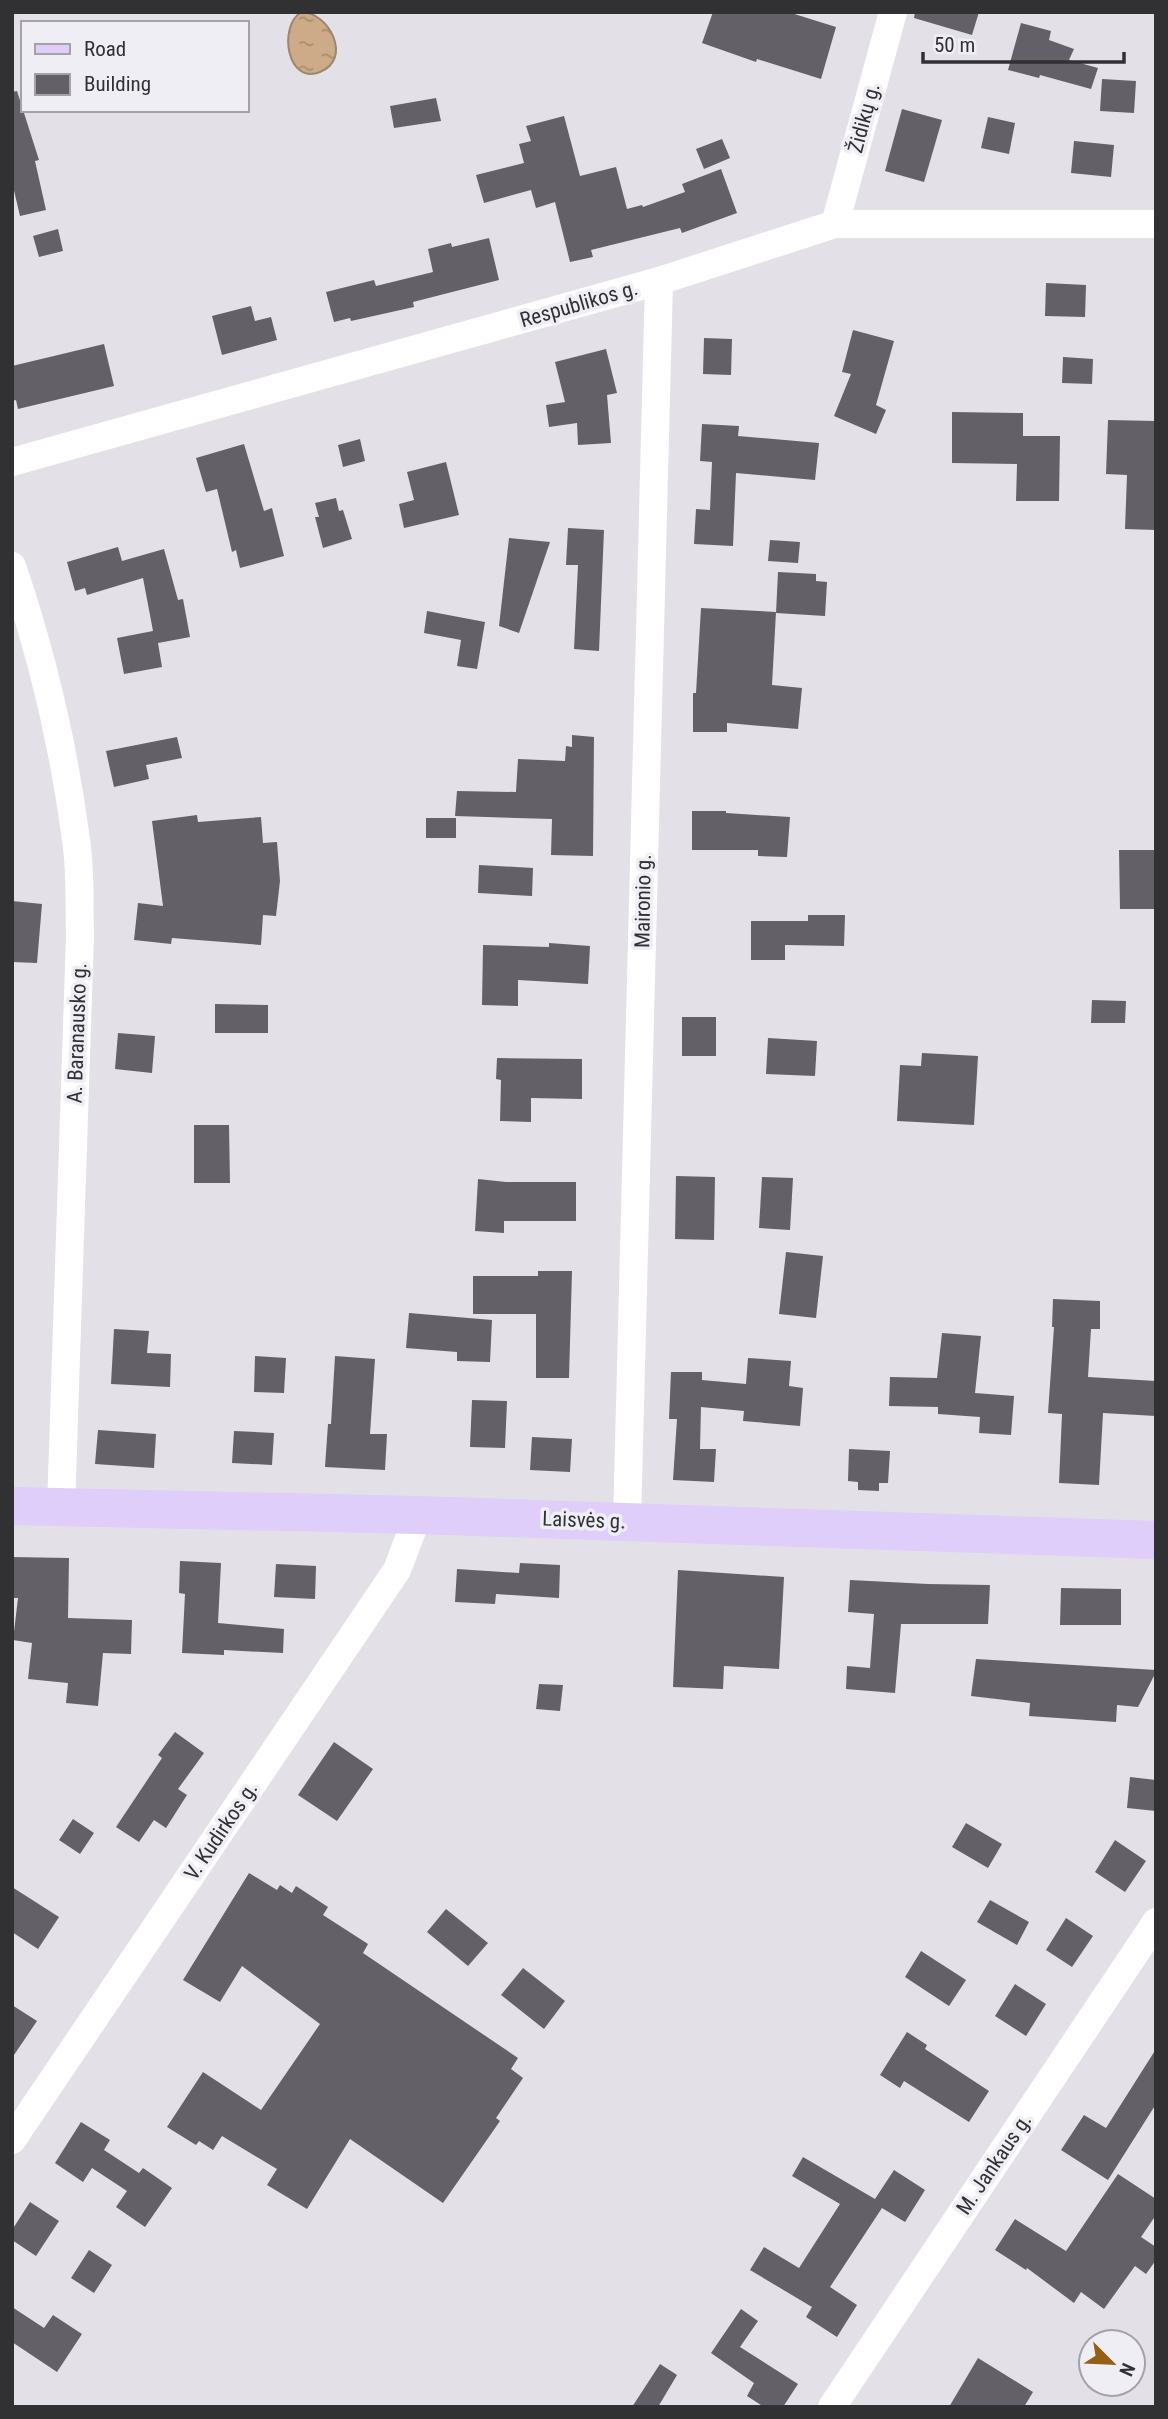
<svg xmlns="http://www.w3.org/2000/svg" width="1168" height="2419" viewBox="0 0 1168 2419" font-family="'Roboto Condensed',sans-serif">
<defs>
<pattern id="water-ripples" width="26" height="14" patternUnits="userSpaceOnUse" patternTransform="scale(1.75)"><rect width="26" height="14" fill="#cdab88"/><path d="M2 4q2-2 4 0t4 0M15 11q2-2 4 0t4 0" fill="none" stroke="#a78c70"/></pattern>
</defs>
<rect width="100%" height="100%" fill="#e3e0e8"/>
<path fill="url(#water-ripples)" stroke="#9e866e" stroke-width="2" d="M 301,12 C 329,12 353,59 320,72 C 287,85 278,27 301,12 Z"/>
<g fill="#636167">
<path d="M 713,12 L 788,12 L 836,27 L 821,79 L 757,59 L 756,62 L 702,43 Z"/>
<path d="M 915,12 L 979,12 L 972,35 L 914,18 Z"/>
<path d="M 1021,23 L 1051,31 L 1049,40 L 1074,49 L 1069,60 L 1098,68 L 1091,89 L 1040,75 L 1039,78 L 1008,70 Z"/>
<path d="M 1102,79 L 1136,81 L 1134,113 L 1100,111 Z"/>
<path d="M 17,91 L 39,160 L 35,161 L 46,210 L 20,216 L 12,182 L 12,92 Z"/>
<path d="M 436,98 L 441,121 L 394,128 L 390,106 Z"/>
<path d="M 902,109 L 942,120 L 924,182 L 885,171 Z"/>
<path d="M 564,116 L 580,176 L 616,167 L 627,209 L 642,205 L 643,207 L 685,192 L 682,184 L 721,169 L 737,213 L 682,233 L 680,228 L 591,250 L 593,257 L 570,262 L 555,202 L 536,208 L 531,190 L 484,203 L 476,175 L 524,163 L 519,144 L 531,141 L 526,126 Z"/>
<path d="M 988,117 L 1015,123 L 1009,154 L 981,148 Z"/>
<path d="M 722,139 L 730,158 L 704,169 L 696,149 Z"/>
<path d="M 1074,141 L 1114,145 L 1111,177 L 1071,173 Z"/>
<path d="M 58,229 L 63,251 L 39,257 L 33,236 Z"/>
<path d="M 489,238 L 499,280 L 413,302 L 414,307 L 351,321 L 350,318 L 334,322 L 326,292 L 374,280 L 376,286 L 433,272 L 428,249 L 451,243 L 452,247 Z"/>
<path d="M 1046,283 L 1086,285 L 1085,317 L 1045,316 Z"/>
<path d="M 251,306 L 255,321 L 271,317 L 277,340 L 222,355 L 212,316 Z"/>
<path d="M 853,330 L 894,341 L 876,405 L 886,410 L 876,434 L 834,416 L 851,374 L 842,372 Z"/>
<path d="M 704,338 L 732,339 L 731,375 L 703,374 Z"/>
<path d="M 104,344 L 114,386 L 18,409 L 16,400 L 12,401 L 12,366 Z"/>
<path d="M 606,349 L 617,393 L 607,395 L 611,443 L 578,445 L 577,423 L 549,427 L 546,405 L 565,402 L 555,362 Z"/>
<path d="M 1063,357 L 1093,359 L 1092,384 L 1062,383 Z"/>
<path d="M 952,412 L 1023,413 L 1023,436 L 1060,436 L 1059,501 L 1016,501 L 1017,464 L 952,463 Z"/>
<path d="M 1108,420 L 1156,421 L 1156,530 L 1125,529 L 1127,475 L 1106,474 Z"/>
<path d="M 702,424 L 739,426 L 738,436 L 819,443 L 815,480 L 736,473 L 733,546 L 694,544 L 696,509 L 710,510 L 712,462 L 700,461 Z"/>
<path d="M 360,439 L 365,461 L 343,467 L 338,445 Z"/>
<path d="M 244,444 L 264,511 L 272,508 L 284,556 L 240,568 L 236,550 L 232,552 L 217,489 L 206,492 L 196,458 Z"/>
<path d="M 446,462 L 459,515 L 404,528 L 399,504 L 414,500 L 407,472 Z"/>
<path d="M 336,498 L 339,511 L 343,510 L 352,539 L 323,548 L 315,517 L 319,517 L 315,503 Z"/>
<path d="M 568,528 L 604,530 L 599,651 L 574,649 L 578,565 L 566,565 Z"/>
<path d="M 509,538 L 550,542 L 519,633 L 499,626 Z"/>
<path d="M 770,540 L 800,542 L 798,563 L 768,561 Z"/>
<path d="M 118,547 L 122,561 L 164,549 L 178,600 L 183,599 L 190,637 L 158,643 L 162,667 L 124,674 L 117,638 L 153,631 L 143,578 L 87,595 L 85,588 L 75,591 L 67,562 Z"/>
<path d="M 778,572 L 816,574 L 816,581 L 827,582 L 825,616 L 776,613 Z"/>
<path d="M 701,608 L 776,612 L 772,685 L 802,688 L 798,729 L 727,723 L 727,732 L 693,732 L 693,693 L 696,693 Z"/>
<path d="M 427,611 L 485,622 L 477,669 L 457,666 L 461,640 L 424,633 Z"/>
<path d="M 572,735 L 594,737 L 593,856 L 551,855 L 552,819 L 455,816 L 457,791 L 516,792 L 518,759 L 565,761 L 566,746 L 572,747 Z"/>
<path d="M 177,737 L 182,758 L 146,765 L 149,779 L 114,787 L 106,751 Z"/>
<path d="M 692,811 L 726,811 L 726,813 L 790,817 L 787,857 L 758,856 L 758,850 L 692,850 Z"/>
<path d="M 197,815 L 198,822 L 261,817 L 263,843 L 277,842 L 280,881 L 276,916 L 263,915 L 261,945 L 172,938 L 171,944 L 134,940 L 138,903 L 163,906 L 152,821 Z"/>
<rect x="426" y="818" width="30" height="20"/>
<path d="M 1119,850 L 1156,850 L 1156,909 L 1120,909 Z"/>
<path d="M 479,865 L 533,868 L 532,896 L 478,893 Z"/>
<path d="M 12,901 L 42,904 L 37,963 L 12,962 Z"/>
<path d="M 808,915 L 845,915 L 844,946 L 785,945 L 785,960 L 751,960 L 751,921 L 808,921 Z"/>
<path d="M 549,943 L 590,946 L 588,984 L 518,980 L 518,1006 L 482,1005 L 483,945 L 549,947 Z"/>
<path d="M 1092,1000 L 1126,1001 L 1125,1023 L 1091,1023 Z"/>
<path d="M 215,1004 L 268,1005 L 268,1033 L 215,1033 Z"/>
<rect x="682" y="1017" width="34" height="39"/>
<path d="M 118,1033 L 155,1036 L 152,1073 L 115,1069 Z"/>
<path d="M 768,1038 L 817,1041 L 815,1076 L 766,1074 Z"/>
<path d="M 922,1053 L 978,1056 L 974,1125 L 897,1121 L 900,1065 L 921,1066 Z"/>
<path d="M 497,1058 L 582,1059 L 582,1099 L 531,1098 L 531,1122 L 500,1121 L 501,1080 L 496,1079 Z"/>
<path d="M 194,1125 L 229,1125 L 230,1183 L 194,1183 Z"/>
<path d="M 676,1176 L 715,1177 L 714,1240 L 675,1239 Z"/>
<path d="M 762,1177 L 793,1178 L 790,1230 L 759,1228 Z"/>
<path d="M 478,1179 L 506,1182 L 576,1182 L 576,1221 L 504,1221 L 504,1233 L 475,1231 Z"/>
<path d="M 786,1252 L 823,1256 L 816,1318 L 779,1314 Z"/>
<path d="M 538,1271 L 572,1271 L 569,1378 L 536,1378 L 536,1314 L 473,1314 L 473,1276 L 538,1276 Z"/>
<path d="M 1053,1299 L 1100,1301 L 1100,1329 L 1091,1329 L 1088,1377 L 1156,1381 L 1156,1416 L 1103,1413 L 1099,1485 L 1059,1483 L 1062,1414 L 1048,1413 L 1054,1327 L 1052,1327 Z"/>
<path d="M 409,1313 L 492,1320 L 490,1362 L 457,1361 L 457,1352 L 406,1348 Z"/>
<path d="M 114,1329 L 149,1331 L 147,1353 L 171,1354 L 170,1387 L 111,1384 Z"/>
<path d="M 942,1333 L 981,1336 L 975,1393 L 1014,1396 L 1011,1435 L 979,1433 L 980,1417 L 938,1414 L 938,1407 L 889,1406 L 890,1377 L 937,1378 Z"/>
<path d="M 255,1356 L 286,1358 L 284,1393 L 254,1392 Z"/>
<path d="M 335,1356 L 375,1359 L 370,1434 L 387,1434 L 385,1470 L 325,1467 L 328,1424 L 331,1424 Z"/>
<path d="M 748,1358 L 791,1361 L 789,1386 L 803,1388 L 800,1426 L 743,1421 L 744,1411 L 701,1407 L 700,1449 L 716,1449 L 714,1482 L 673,1480 L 677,1419 L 669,1419 L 671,1372 L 702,1372 L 702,1380 L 746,1384 Z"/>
<path d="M 472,1400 L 507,1401 L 505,1448 L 470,1447 Z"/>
<path d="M 98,1430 L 156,1434 L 154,1468 L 95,1464 Z"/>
<path d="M 234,1431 L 274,1433 L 272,1465 L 232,1463 Z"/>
<path d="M 532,1437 L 572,1439 L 570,1472 L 530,1470 Z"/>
<path d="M 849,1449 L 890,1451 L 888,1483 L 879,1483 L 879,1491 L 858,1490 L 858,1482 L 848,1481 Z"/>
<path d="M 12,1557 L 69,1558 L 68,1618 L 132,1620 L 131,1654 L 103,1653 L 98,1706 L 66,1703 L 68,1683 L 28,1679 L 32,1643 L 13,1640 L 18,1598 L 12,1598 Z"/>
<path d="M 180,1561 L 221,1563 L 218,1623 L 284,1629 L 283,1653 L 224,1650 L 224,1655 L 182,1653 L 185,1594 L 179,1593 Z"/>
<path d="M 520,1563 L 560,1565 L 559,1598 L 496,1594 L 495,1604 L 455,1602 L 457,1569 L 519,1573 Z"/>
<path d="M 276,1564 L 316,1566 L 315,1599 L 274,1597 Z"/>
<path d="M 678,1570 L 784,1577 L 779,1669 L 724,1666 L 723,1689 L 673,1687 Z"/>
<path d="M 850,1580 L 928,1584 L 990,1585 L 988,1624 L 901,1624 L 895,1693 L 846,1689 L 847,1666 L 870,1668 L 874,1614 L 848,1612 Z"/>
<path d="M 1061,1588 L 1121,1589 L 1121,1625 L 1060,1625 Z"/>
<path d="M 976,1659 L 1156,1670 L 1156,1672 L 1138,1707 L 1117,1705 L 1116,1722 L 1029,1716 L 1030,1703 L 971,1696 Z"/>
<path d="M 539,1684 L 563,1685 L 560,1711 L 536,1709 Z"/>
<path d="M 175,1732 L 204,1753 L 178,1789 L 187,1795 L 166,1828 L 154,1820 L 139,1842 L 116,1827 L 162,1758 L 158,1755 Z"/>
<path d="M 334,1742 L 373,1769 L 337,1821 L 298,1795 Z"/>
<path d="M 1130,1777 L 1156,1780 L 1156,1811 L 1127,1808 Z"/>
<path d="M 73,1819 L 94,1833 L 80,1854 L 59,1840 Z"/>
<path d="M 966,1823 L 1002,1844 L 988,1868 L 952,1847 Z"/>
<path d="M 1115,1840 L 1146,1861 L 1125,1892 L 1095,1872 Z"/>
<path d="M 249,1873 L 277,1890 L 280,1885 L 292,1893 L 296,1886 L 328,1907 L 323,1915 L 368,1944 L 363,1953 L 518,2058 L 511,2069 L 523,2078 L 496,2118 L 500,2121 L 443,2203 L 350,2139 L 307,2209 L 267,2185 L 277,2169 L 222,2136 L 213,2150 L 199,2141 L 196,2145 L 167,2127 L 203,2072 L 261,2110 L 320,2024 L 242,1966 L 220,2002 L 183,1980 Z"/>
<path d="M 12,1887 L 59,1917 L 38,1949 L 12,1932 Z"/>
<path d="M 990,1900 L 1029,1922 L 1017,1945 L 977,1922 Z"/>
<path d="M 446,1909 L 488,1943 L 468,1966 L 427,1932 Z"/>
<path d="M 1066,1918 L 1093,1936 L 1072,1967 L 1046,1950 Z"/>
<path d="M 921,1951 L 966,1980 L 949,2006 L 905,1977 Z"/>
<path d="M 523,1968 L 565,2001 L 544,2029 L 501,1995 Z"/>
<path d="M 1015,1984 L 1046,2004 L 1026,2036 L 995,2016 Z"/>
<path d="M 12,2005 L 37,2021 L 12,2058 Z"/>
<path d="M 907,2032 L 927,2045 L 925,2049 L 989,2091 L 969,2122 L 904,2081 L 900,2088 L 880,2075 Z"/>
<path d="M 1156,2049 L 1156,2104 L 1108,2180 L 1061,2150 L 1084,2115 L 1106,2128 Z"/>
<path d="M 81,2122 L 110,2140 L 104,2150 L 139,2173 L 143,2168 L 172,2188 L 145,2227 L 116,2207 L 127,2191 L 92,2168 L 83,2182 L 55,2163 Z"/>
<path d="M 803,2157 L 875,2199 L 894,2170 L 925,2190 L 905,2222 L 882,2208 L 830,2287 L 857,2305 L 837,2337 L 806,2317 L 812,2307 L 750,2270 L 764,2247 L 799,2268 L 840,2204 L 792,2176 Z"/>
<path d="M 1118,2174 L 1156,2199 L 1156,2215 L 1141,2237 L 1156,2247 L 1156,2260 L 1146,2274 L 1135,2266 L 1104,2309 L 1081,2292 L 1074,2303 L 1027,2268 L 1026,2270 L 995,2250 L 1015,2219 L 1066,2251 Z"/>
<path d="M 30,2202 L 59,2221 L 36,2256 L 12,2240 L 12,2230 Z"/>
<path d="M 89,2250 L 112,2265 L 94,2293 L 71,2278 Z"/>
<path d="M 12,2307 L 44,2328 L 53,2315 L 82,2334 L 57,2372 L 12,2342 Z"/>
<path d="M 741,2309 L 758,2321 L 740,2347 L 798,2384 L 783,2407 L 764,2407 L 747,2396 L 754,2383 L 711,2353 Z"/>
<path d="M 978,2358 L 1033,2392 L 1024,2407 L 949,2407 Z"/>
<path d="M 660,2364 L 677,2375 L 658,2407 L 632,2407 Z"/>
</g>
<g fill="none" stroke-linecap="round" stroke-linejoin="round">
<g stroke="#fff" stroke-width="28">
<path d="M 835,224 L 893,12"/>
<path d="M 12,462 L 659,281 L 835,224 L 1156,224"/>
<path d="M 12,566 C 42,655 64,747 76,840 C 81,872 79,905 80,936 L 61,1508"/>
<path d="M 627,1522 L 659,281"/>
<path d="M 12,2140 L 397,1570 L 418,1515"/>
<path d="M 832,2407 L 1156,1922"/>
</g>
<path stroke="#dfcdfa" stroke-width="38" d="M 12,1506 L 418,1515 L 1156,1540"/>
</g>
<g text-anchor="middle" stroke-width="7" stroke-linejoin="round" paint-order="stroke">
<g font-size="21" fill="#313033" stroke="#f0eef5">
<text transform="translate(864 118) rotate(-75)" y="7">Židikų g.</text>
<text transform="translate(579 304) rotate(-16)" y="7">Respublikos g.</text>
<text transform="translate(643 901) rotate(-89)" y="7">Maironio g.</text>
<text transform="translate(77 1033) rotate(-88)" y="7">A. Baranausko g.</text>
<text transform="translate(584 1520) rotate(2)" y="7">Laisvės g.</text>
<text transform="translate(221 1831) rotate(-56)" y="7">V. Kudirkos g.</text>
<text transform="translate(994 2164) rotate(-56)" y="7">M. Jankaus g.</text>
</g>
</g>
<rect width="1168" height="2419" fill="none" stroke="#313033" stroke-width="28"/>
<rect x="21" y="21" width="228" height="91" fill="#f0eef5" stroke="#a4a2a7" stroke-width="2"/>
<rect x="35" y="44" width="35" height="10" fill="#dfcdfa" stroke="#a4a2a7" stroke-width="2"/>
<text x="84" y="56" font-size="21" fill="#313033">Road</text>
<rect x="35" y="74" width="35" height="21" fill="#636167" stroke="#a4a2a7" stroke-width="2"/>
<text x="84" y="91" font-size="21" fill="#313033">Building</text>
<g transform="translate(1112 2363) rotate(114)"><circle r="33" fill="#f0eef5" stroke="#a4a2a7" stroke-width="2"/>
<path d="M0-5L12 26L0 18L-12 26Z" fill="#955f16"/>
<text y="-10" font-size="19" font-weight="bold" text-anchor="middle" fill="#313033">N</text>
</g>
<path d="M923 52v10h201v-10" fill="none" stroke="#313033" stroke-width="3.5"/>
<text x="934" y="52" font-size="21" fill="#313033" stroke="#f0eef5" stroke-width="5" paint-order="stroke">50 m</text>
</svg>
